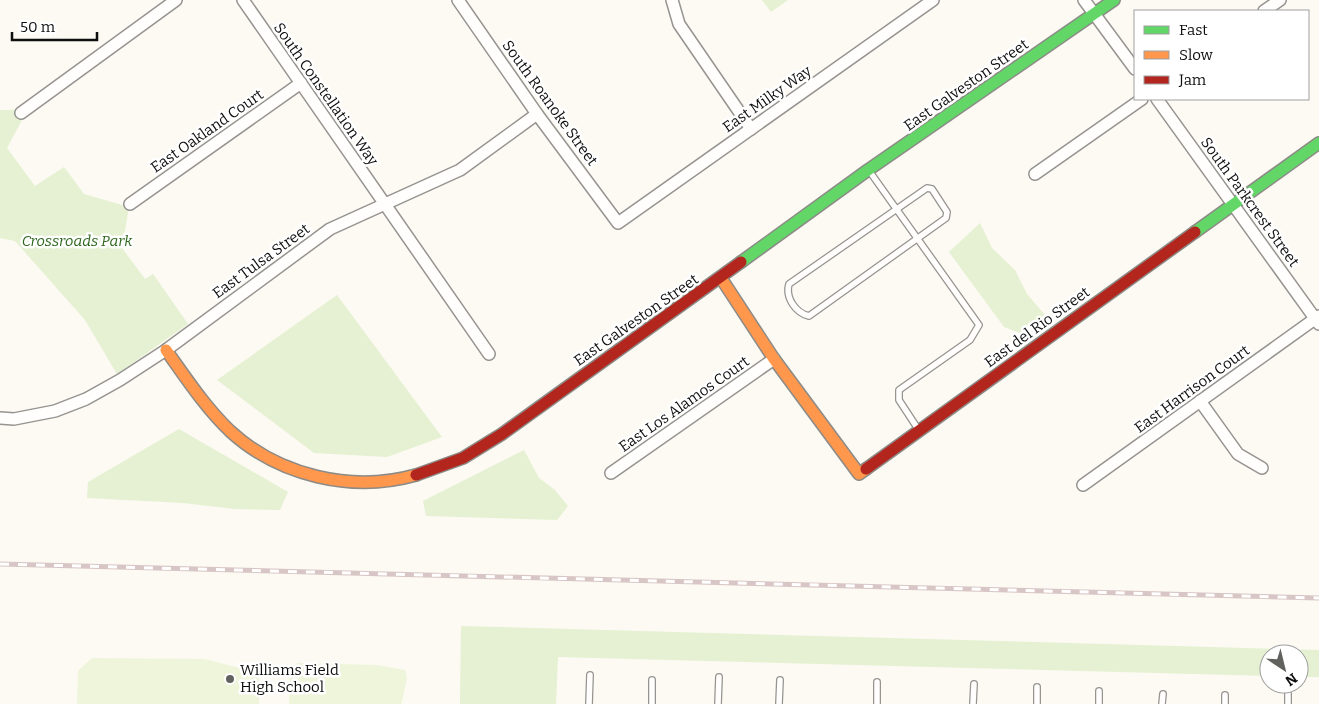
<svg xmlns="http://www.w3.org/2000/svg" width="1319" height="704" viewBox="0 0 1319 704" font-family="Bitter,serif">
<rect width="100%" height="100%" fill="#fcfaf2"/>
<g fill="#e5f1d2">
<path d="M 762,0 L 788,0 L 771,12 Z"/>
<path d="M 0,110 L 19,110 L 23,118 L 7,148 L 35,186 L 64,167 L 84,194 L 129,207 L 122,248 L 145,279 L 153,274 L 188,324 L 117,374 L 85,320 L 15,241 L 0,238 Z"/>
<path d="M 980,223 L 992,248 L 1015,270 L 1027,294 L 1045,315 L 1019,333 L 1004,327 L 949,252 Z"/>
<path d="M 337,295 L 442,437 L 387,457 L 314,453 L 217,380 Z"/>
<path d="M 179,429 L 288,492 L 280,510 L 235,509 L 183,503 L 87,498 L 88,482 Z"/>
<path d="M 524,450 L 539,478 L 555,490 L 568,506 L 557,520 L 426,516 L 423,501 Z"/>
<path d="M 461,626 L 1319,650 L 1319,677 L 1299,677 L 1299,654 L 1269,654 L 1269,676 L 558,657 L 556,704 L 460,704 Z"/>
</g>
<g fill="#eff5db">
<path d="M 92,658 L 205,659 L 254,672 L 259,679 L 259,704 L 77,704 L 78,671 Z"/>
<path d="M 297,663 L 377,665 L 405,670 L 407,678 L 402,702 L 401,704 L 289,704 L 290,669 Z"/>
</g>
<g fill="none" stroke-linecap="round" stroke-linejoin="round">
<g stroke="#959491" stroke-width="8">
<g id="lane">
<path d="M 870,172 L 979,325 L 970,340 L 899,390 L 899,400 L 918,429"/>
<path d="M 927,188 L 932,189 L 947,212 L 946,218 L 809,316 C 796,313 785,298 789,284 Z"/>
<path d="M 589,704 L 590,675"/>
<path d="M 652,704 L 652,680"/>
<path d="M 718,704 L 719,677"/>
<path d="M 779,704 L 780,680"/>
<path d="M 877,704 L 877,682"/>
<path d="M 973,704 L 974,684"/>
<path d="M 1037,704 L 1037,687"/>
<path d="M 1099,704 L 1099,691"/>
<path d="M 1162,704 L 1163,694"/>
<path d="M 1225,704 L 1225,695"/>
<path d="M 1288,704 L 1288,694"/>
</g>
</g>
<g stroke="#959491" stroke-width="14">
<g id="street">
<path d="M 243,0 L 489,354"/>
<path d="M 458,0 L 537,114 L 618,223 L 933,0"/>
<path d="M 672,0 L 679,24 L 751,129"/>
<path d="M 1084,0 L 1135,69"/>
<path d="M 1264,11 L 1280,0"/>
<path d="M 1157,99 L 1319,324"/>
<path d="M 21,113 L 176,0"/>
<path d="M 1035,174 L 1142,99"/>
<path d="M 130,204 L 301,83"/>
<path d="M 1200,401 L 1238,454 L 1262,468"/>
<path d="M 0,418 L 14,419 L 55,411 L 86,399 L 120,380 L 166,350 L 330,229 L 460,170 L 537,114"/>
<path d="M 611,473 L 774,359"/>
<path d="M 1083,485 L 1319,316"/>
</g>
</g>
<g stroke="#8c8b87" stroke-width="14">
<g id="fast">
<path d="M 1195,232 L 1319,143"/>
<path d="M 741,262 L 868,170 L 1114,0"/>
</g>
</g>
<g stroke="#8c8b87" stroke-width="14">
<g id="slow">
<path d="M 721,278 L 774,359 L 859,474 L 866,469"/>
<path d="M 166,350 C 186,378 205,407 230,431 C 279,476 352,493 416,475"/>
</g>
</g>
<g stroke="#8c8b87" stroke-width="14">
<g id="jam">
<path d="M 866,469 L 1195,232"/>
<path d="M 416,475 L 463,458 L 502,434 L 741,262"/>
</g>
</g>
<use href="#lane" stroke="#fffefd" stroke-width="5.5"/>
<use href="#street" stroke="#fffefd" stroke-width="11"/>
<use href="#fast" stroke="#63d668" stroke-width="11"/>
<use href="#slow" stroke="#ff974d" stroke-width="11"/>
<use href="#jam" stroke="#b3261e" stroke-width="11"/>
<g stroke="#d8c5c5" stroke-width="5">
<path id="rail" d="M 0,564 L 1319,598"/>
</g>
<use href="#rail" stroke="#fff" stroke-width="3" stroke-dasharray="9" stroke-linecap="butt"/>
</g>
<circle fill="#61615e" stroke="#fff" stroke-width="2" cx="230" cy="679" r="5"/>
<g text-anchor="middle" stroke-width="5" stroke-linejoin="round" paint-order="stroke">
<g font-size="15" fill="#0e0e0e" stroke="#fff">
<text transform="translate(966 85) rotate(-35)" y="5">East Galveston Street</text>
<text transform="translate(326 94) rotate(55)" y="5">South Constellation Way</text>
<text transform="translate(767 99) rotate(-35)" y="5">East Milky Way</text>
<text transform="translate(550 103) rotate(54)" y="5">South Roanoke Street</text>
<text transform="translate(207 131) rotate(-35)" y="5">East Oakland Court</text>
<text transform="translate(1250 202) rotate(54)" y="5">South Parkcrest Street</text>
<text transform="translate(261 261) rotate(-36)" y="5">East Tulsa Street</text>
<text transform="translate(636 320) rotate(-35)" y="5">East Galveston Street</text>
<text transform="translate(1037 327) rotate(-36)" y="5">East del Rio Street</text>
<text transform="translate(1192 389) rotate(-36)" y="5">East Harrison Court</text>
<text transform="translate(684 404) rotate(-35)" y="5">East Los Alamos Court</text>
</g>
<g font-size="15" font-style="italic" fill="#2d671c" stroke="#fff">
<text x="77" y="246">Crossroads Park</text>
</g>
<g font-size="15" fill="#0e0e0e" stroke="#fff" text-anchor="start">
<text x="240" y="675">Williams Field<tspan x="240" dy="17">High School</tspan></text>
</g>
</g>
<rect x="1134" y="10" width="175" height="90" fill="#ffffff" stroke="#9f9f9f"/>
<rect x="1144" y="26" width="25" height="8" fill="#63d668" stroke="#9f9f9f"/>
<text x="1179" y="35" font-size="15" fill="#0e0e0e">Fast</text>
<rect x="1144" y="51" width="25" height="8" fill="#ff974d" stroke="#9f9f9f"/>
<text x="1179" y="60" font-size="15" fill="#0e0e0e">Slow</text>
<rect x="1144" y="76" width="25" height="8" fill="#b3261e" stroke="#9f9f9f"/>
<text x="1179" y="85" font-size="15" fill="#0e0e0e">Jam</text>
<g transform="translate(1284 669) rotate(145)"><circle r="24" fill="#ffffff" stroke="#9f9f9f"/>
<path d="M0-4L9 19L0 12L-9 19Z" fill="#61615e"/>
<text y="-8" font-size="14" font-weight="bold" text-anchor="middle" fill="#0e0e0e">N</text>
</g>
<path d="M12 32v8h85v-8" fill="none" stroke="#0e0e0e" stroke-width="2.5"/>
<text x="20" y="32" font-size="15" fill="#0e0e0e" stroke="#ffffff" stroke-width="4" paint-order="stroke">50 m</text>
</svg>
